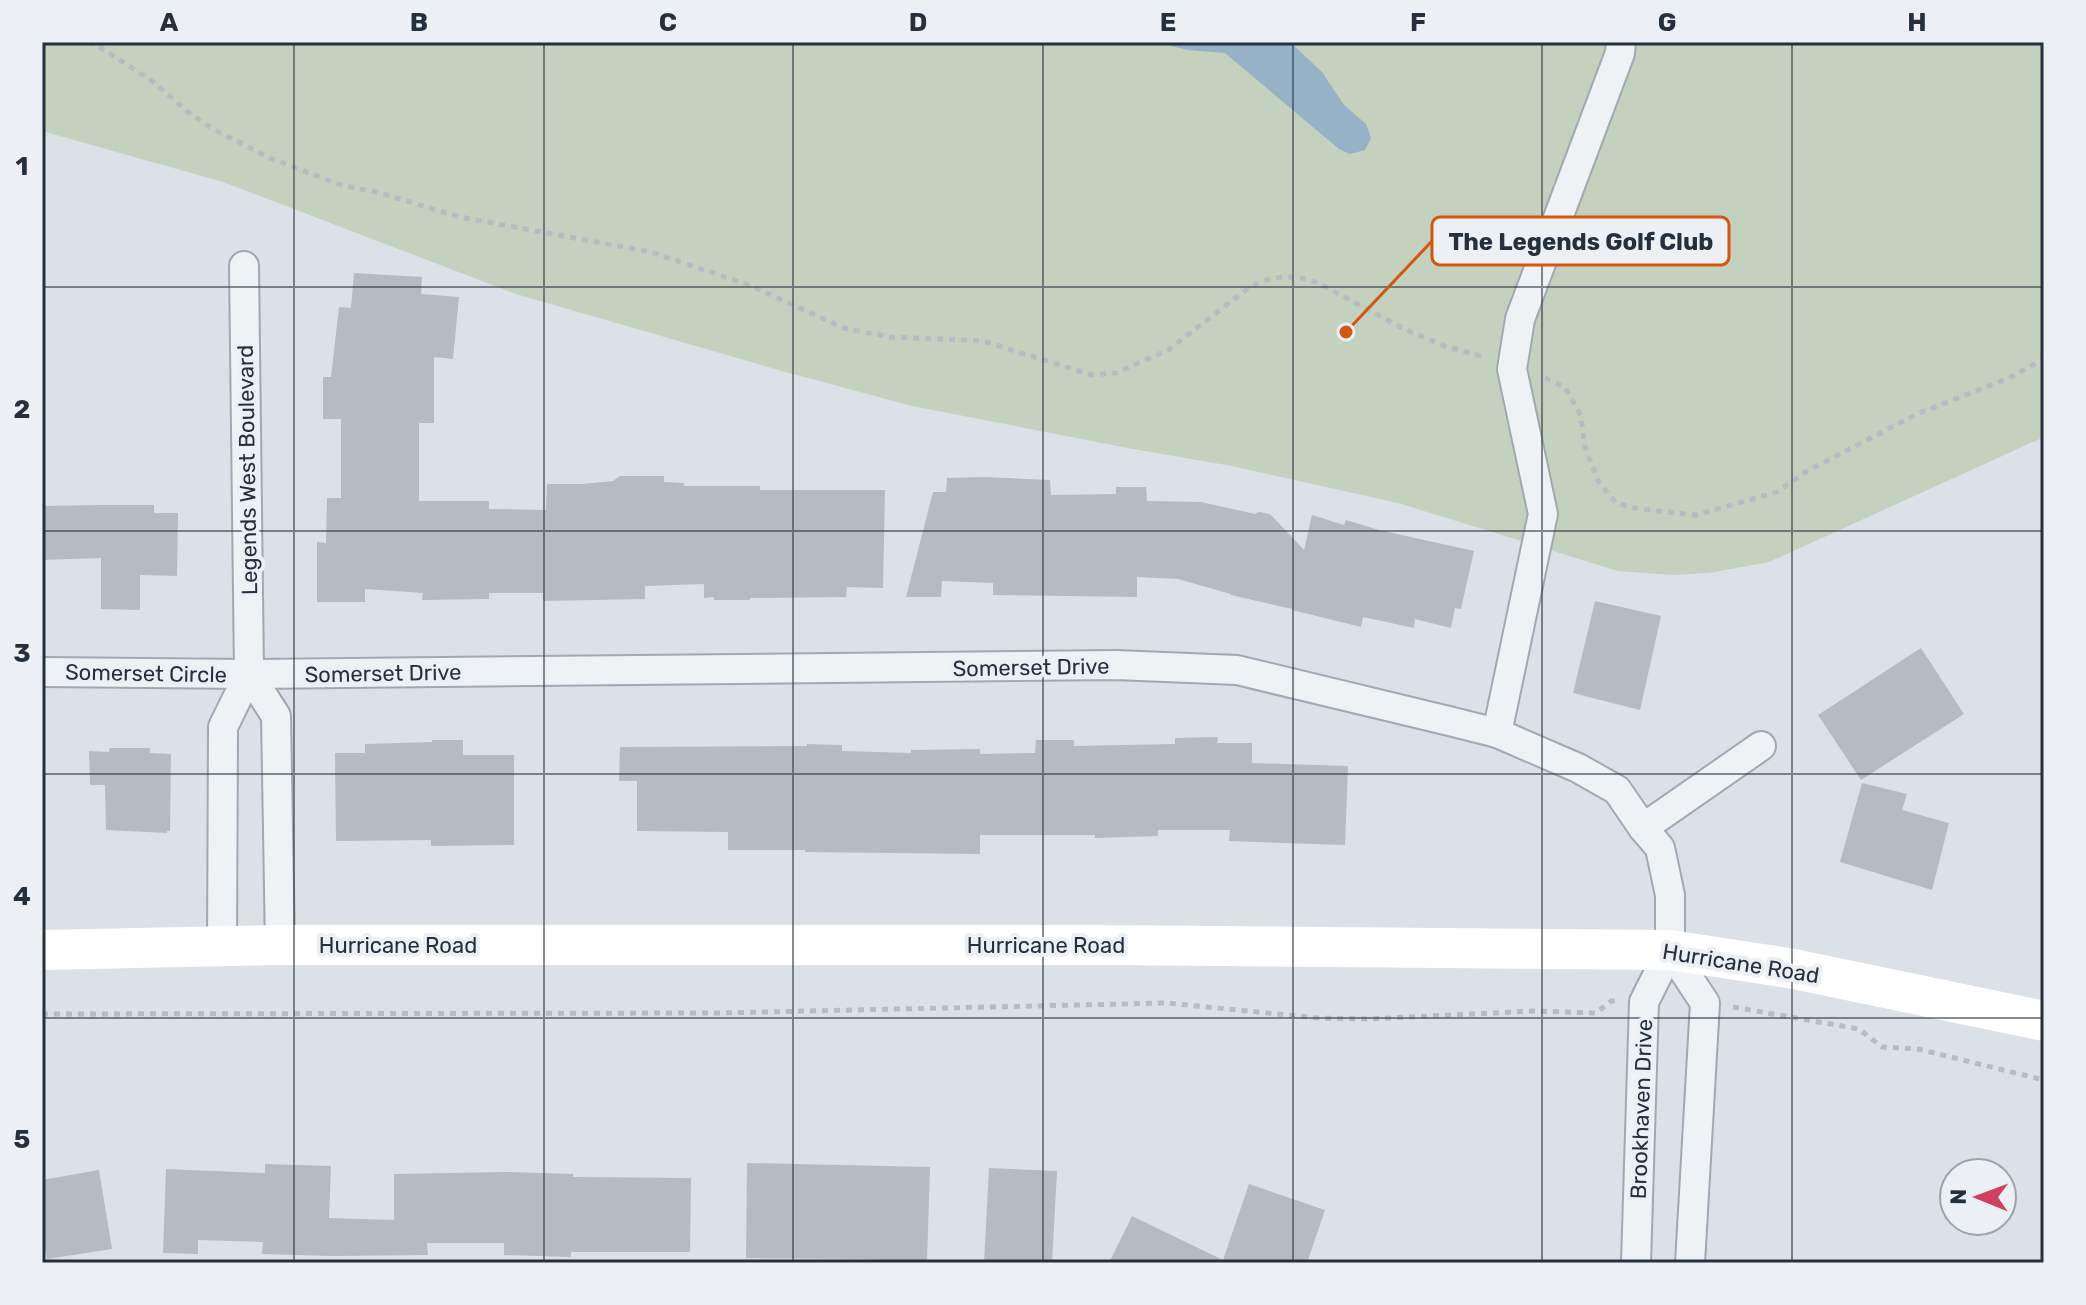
<svg xmlns="http://www.w3.org/2000/svg" width="2086" height="1305" viewBox="0 0 2086 1305" font-family="Rubik,sans-serif">
<rect width="100%" height="100%" fill="#dce1e7"/>
<path fill="#c3d1be" d="M 42,42 L 2044,42 L 2044,437 L 1769,562 L 1709,573 L 1672,575 L 1618,571 L 1398,503 L 1232,466 L 1133,449 L 912,406 L 782,371 L 516,294 L 223,182 L 42,131 Z"/>
<path fill="#97b1c7" d="M 1165,42 L 1290,42 L 1322,72 L 1344,105 L 1366,124 L 1371,138 L 1365,150 L 1350,154 L 1339,149 L 1225,53 L 1188,50 L 1171,46 Z"/>
<g fill="#b4bbc3">
<path d="M 354,273 L 422,277 L 421,294 L 459,297 L 453,359 L 434,357 L 434,423 L 419,423 L 419,501 L 489,501 L 489,509 L 546,510 L 547,484 L 582,484 L 613,481 L 620,476 L 664,476 L 664,482 L 684,483 L 684,486 L 760,486 L 760,490 L 885,490 L 883,588 L 847,587 L 846,597 L 750,598 L 750,600 L 714,600 L 714,597 L 704,598 L 704,584 L 645,586 L 645,599 L 543,601 L 543,593 L 489,593 L 489,599 L 422,600 L 423,593 L 365,589 L 365,602 L 317,602 L 317,542 L 326,543 L 327,498 L 341,498 L 341,419 L 323,419 L 323,377 L 331,377 L 339,307 L 351,308 Z"/>
<path d="M 984,477 L 1050,480 L 1051,495 L 1116,494 L 1116,487 L 1146,487 L 1147,501 L 1201,502 L 1255,514 L 1259,512 L 1270,514 L 1304,550 L 1312,515 L 1344,525 L 1346,520 L 1379,530 L 1474,551 L 1461,609 L 1455,608 L 1451,628 L 1415,619 L 1414,628 L 1363,617 L 1361,627 L 1292,610 L 1292,609 L 1231,595 L 1231,594 L 1178,579 L 1137,577 L 1137,597 L 993,595 L 993,583 L 942,581 L 941,597 L 906,597 L 933,492 L 946,492 L 947,478 Z"/>
<path d="M 101,505 L 154,505 L 154,513 L 178,513 L 177,576 L 140,575 L 140,610 L 101,609 L 101,558 L 42,560 L 42,506 Z"/>
<path d="M 1595,601 L 1661,616 L 1640,710 L 1573,693 Z"/>
<path d="M 1921,648 L 1964,714 L 1861,780 L 1818,715 Z"/>
<path d="M 1218,737 L 1217,743 L 1252,743 L 1252,763 L 1348,766 L 1345,845 L 1229,841 L 1230,830 L 1158,830 L 1158,836 L 1095,838 L 1095,835 L 980,835 L 980,854 L 805,852 L 805,850 L 728,850 L 728,832 L 637,831 L 637,781 L 619,781 L 620,747 L 807,746 L 807,744 L 842,745 L 842,751 L 911,753 L 911,750 L 980,749 L 980,754 L 1035,753 L 1036,740 L 1074,740 L 1074,746 L 1175,744 L 1175,738 Z"/>
<path d="M 432,740 L 463,740 L 463,755 L 514,755 L 514,845 L 431,846 L 431,840 L 336,841 L 335,753 L 365,753 L 365,744 L 432,742 Z"/>
<path d="M 110,748 L 150,748 L 150,753 L 171,754 L 170,831 L 167,831 L 167,833 L 106,830 L 105,785 L 90,785 L 89,751 L 109,752 Z"/>
<path d="M 1862,783 L 1907,794 L 1902,810 L 1949,823 L 1932,890 L 1840,862 Z"/>
<path d="M 747,1163 L 930,1167 L 927,1262 L 860,1259 L 746,1258 Z"/>
<path d="M 265,1164 L 331,1166 L 329,1218 L 394,1220 L 394,1174 L 506,1172 L 573,1174 L 573,1177 L 691,1178 L 690,1252 L 571,1252 L 571,1257 L 504,1255 L 504,1243 L 427,1243 L 428,1255 L 332,1256 L 262,1254 L 263,1242 L 198,1240 L 198,1254 L 163,1253 L 166,1169 L 265,1173 Z"/>
<path d="M 989,1168 L 1057,1171 L 1052,1263 L 984,1263 Z"/>
<path d="M 99,1170 L 112,1249 L 47,1259 L 42,1230 L 42,1180 Z"/>
<path d="M 1249,1184 L 1325,1210 L 1307,1263 L 1109,1263 L 1132,1216 L 1223,1260 Z"/>
</g>
<g fill="none" stroke-linecap="round" stroke-linejoin="round">
<g stroke="#a2a8b1" stroke-width="32">
<g id="street">
<path d="M 42,672 L 249,674 L 1116,665 L 1237,670 L 1449,721 L 1497,733 L 1578,768 L 1617,790 L 1643,828 L 1660,848 L 1670,895 L 1670,950 L 1644,1002 L 1636,1263"/>
<path d="M 249,674 L 276,716 L 280,945"/>
<path d="M 1497,733 L 1543,514 L 1512,369 L 1520,319 L 1620,53 L 1621,42"/>
<path d="M 1643,828 L 1761,746"/>
<path d="M 222,946 L 223,727 L 249,674 L 244,266"/>
<path d="M 1670,950 L 1705,1003 L 1690,1263"/>
</g>
</g>
<g stroke="#b7bcc1" stroke-width="5" stroke-dasharray="6 6" stroke-linecap="butt">
<path d="M 88,42 L 103,49 L 152,81 L 192,115 L 213,129 L 270,158 L 309,173 L 341,185 L 376,192 L 460,217 L 651,252 L 749,285 L 844,328 L 890,337 L 983,341 L 1092,375 L 1116,373 L 1168,350 L 1250,287 C 1273,275 1294,274 1318,283 L 1404,329 L 1445,346 L 1484,357"/>
<path d="M 1545,378 L 1565,387 L 1581,416 L 1585,447 L 1598,481 L 1616,503 L 1639,509 L 1696,515 L 1777,492 L 1807,471 L 1917,414 L 2009,378 L 2044,359"/>
<path d="M 1733,1007 L 1859,1029 L 1882,1047 L 1918,1049 L 2044,1080"/>
<path d="M 42,1014 L 720,1013 L 1167,1003 L 1318,1018 L 1368,1019 L 1534,1011 L 1596,1013 L 1611,1001 L 1616,1001"/>
</g>
<use href="#street" stroke="#eff2f5" stroke-width="28"/>
<path stroke="#fff" stroke-width="40" d="M 42,950 L 280,945 L 1106,945 L 1670,950 L 1794,969 L 2044,1021"/>
</g>
<path fill="none" stroke="#26303d" stroke-width="2" stroke-opacity="0.55" d="M 294,42 L 294,1263M 544,42 L 544,1263M 793,42 L 793,1263M 1043,42 L 1043,1263M 1293,42 L 1293,1263M 1542,42 L 1542,1263M 1792,42 L 1792,1263M 42,287 L 2044,287M 42,531 L 2044,531M 42,774 L 2044,774M 42,1018 L 2044,1018"/>
<g text-anchor="middle" stroke-width="8" stroke-linejoin="round" paint-order="stroke">
<g font-size="22" fill="#26303d" stroke="#ecf0f4">
<text transform="translate(247 470) rotate(-91)" y="8">Legends West Boulevard</text>
<text transform="translate(1031 667) rotate(-1)" y="8">Somerset Drive</text>
<text transform="translate(146 673) rotate(1)" y="8">Somerset Circle</text>
<text transform="translate(383 673) rotate(-1)" y="8">Somerset Drive</text>
<text x="398" y="953">Hurricane Road</text>
<text x="1046" y="953">Hurricane Road</text>
<text transform="translate(1741 963) rotate(9)" y="8">Hurricane Road</text>
<text transform="translate(1641 1109) rotate(-88)" y="8">Brookhaven Drive</text>
</g>
</g>
<path fill="none" stroke="#d55511" stroke-width="3" d="M1346 332L1432 241"/>
<circle fill="#d55511" stroke="#ecf0f4" stroke-width="3" cx="1346" cy="332" r="8"/>
<rect fill="#ecf0f4" stroke="#d55511" stroke-width="3" x="1432" y="217" width="297" height="48" rx="8"/>
<g font-size="24" text-anchor="middle" font-weight="bold" fill="#26303d">
<text x="1581" y="250">The Legends Golf Club</text>
</g>
<rect width="2086" height="1305" fill="none" stroke="#ecf0f4" stroke-width="88"/>
<g transform="translate(1978 1197) rotate(271)"><circle r="38" fill="#ecf0f4" stroke="#9da3ab" stroke-width="2"/>
<path d="M0-6L14 30L0 20L-14 30Z" fill="#ce405d"/>
<text y="-12" font-size="22" font-weight="bold" text-anchor="middle" fill="#26303d">N</text>
</g>
<rect x="44" y="44" width="1998" height="1217" fill="none" stroke="#26303d" stroke-width="3"/>
<g font-size="26" text-anchor="middle" font-weight="bold" fill="#26303d">
<text x="169" y="31">A</text>
<text x="419" y="31">B</text>
<text x="668" y="31">C</text>
<text x="918" y="31">D</text>
<text x="1168" y="31">E</text>
<text x="1418" y="31">F</text>
<text x="1667" y="31">G</text>
<text x="1917" y="31">H</text>
<text x="22" y="175">1</text>
<text x="22" y="418">2</text>
<text x="22" y="662">3</text>
<text x="22" y="905">4</text>
<text x="22" y="1148">5</text>
</g>
</svg>
